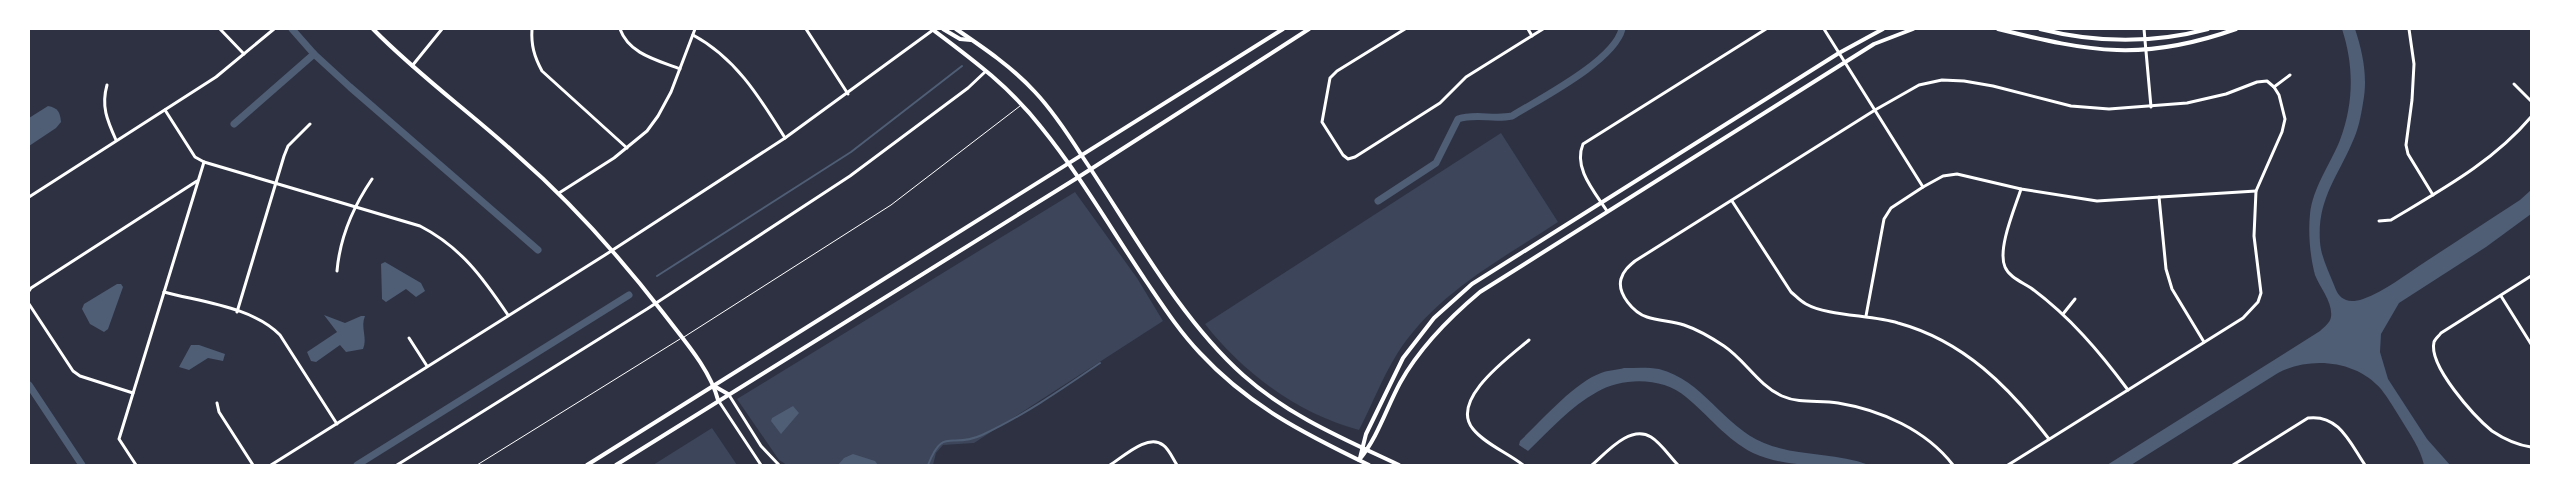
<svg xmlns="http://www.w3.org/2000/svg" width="2560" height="494" viewBox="0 0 2560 494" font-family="Lato,sans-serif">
<rect width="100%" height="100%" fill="#2d3142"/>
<g fill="#3c4559">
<path d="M 1501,133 L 1558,222 C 1500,260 1435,294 1397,354 C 1382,378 1372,405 1359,430 C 1299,414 1243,373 1205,324 Z"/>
<path d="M 1075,192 L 1137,278 L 1163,321 L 974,443 L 943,445 L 936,453 L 933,465 L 787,465 L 779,460 L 737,399 Z"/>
<path d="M 712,428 L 737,465 L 653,465 Z"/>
</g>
<g fill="#4f5d75">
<path d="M 2342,29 L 2355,29 C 2363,53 2368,78 2363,103 C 2361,116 2358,131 2352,143 C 2337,178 2317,200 2320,242 C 2321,257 2329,272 2334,285 C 2339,300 2348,304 2363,299 C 2385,291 2405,275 2425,262 C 2457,241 2488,221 2520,200 L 2531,190 L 2531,214 L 2486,247 L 2399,303 L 2381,334 L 2380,352 L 2388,379 L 2427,439 L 2450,465 L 2424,465 C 2420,448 2411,436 2402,421 C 2395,410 2389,399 2381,389 C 2356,360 2310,356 2278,373 L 2131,465 L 2107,465 L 2320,331 C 2324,327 2330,323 2331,317 C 2333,302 2320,288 2315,275 C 2310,256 2308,233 2310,214 C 2313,187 2330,165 2340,140 C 2354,103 2354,66 2342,29 Z"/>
<path d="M 48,106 C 58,108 60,112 61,122 L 56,128 L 29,146 L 29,118 Z"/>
<path d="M 385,262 L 421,283 L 425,291 L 416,297 L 406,289 L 386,302 L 382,299 L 381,264 Z"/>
<path d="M 117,284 L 121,284 L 123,287 L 108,329 L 104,332 L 90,324 L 82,309 L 84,304 Z"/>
<path d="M 324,315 L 345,323 L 361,316 L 365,316 C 360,327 368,338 363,349 L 346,352 L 340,345 L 316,362 L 311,361 L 307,352 L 337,332 Z"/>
<path d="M 191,345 L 199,345 L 225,354 L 223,361 L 208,358 L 189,370 L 179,367 Z"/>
<path d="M 1624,368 C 1635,368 1648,367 1659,369 C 1703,380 1723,426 1764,443 C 1798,457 1834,452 1869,465 C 1830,465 1789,469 1753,453 C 1727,440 1708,415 1686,397 C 1663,377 1623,377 1597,392 C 1571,406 1549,431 1528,451 L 1519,445 L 1520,441 C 1541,421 1575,382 1601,373 C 1608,370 1617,370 1624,368 Z"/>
<path d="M 793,406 L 799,413 L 781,434 L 771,421 L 772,418 Z"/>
<path d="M 853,454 L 875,461 L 878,465 L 838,465 L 844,458 Z"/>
</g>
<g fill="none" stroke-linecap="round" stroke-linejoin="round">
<g stroke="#4f5d75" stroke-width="2">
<path d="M 657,276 L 851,152 L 962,66"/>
<path d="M 928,465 C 944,425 950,450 982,435 C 1023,416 1062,389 1100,363"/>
</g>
<g stroke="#4f5d75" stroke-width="7">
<path d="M 292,29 L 314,54 L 350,87 L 538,250"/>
<path d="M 234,124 L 314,54"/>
<path d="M 1378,201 L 1436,163 L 1458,119 C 1476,113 1493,120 1512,116 C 1541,98 1614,61 1622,29"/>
<path d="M 29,385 L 82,465"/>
<path d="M 357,465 L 629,295"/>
</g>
<g stroke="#fff" stroke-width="1">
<path d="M 684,337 L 891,205 L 1020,106"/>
<path d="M 477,465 L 680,339"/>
</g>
<g stroke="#fff" stroke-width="3">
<path d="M 220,29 L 244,54"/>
<path d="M 532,29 C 531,45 534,56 542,71 L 627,148"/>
<path d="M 620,29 C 629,54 657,60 680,69"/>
<path d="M 806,29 L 848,94"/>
<path d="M 1405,29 L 1337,71 L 1330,78 L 1322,122 L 1343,155 L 1348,159 L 1355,157 L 1440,103 L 1466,77 L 1543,29"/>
<path d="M 1528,29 L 1532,36"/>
<path d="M 1824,29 L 1923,187"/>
<path d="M 2144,29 L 2151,107"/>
<path d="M 2409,29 L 2414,64 L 2412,100 L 2406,145 L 2408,154 L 2433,195"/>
<path d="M 693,35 C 736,58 760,98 785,138"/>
<path d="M 412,66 L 442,29"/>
<path d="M 2514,84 L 2531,101"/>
<path d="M 107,85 C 101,106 107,120 116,140"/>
<path d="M 165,110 L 195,157 L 204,162 L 420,226 C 461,247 483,278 508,315"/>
<path d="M 2021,189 C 2015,208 1997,249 2005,267 C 2009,277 2022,282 2031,288 C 2070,317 2099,351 2128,390"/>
<path d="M 559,193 L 614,158 L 647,131 L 658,116 L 671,92 L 695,29"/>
<path d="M 29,197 L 216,77 L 274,29"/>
<path d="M 2159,197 L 2166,269 L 2172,289 L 2204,342"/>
<path d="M 1732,201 L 1791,292 C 1796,296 1800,301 1806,304 C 1827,316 1872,315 1898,323 C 1964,341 2009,387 2049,439"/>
<path d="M 1607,211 C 1594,191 1573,168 1583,144 L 1766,29"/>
<path d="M 2379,221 L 2391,220 C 2441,190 2493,162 2531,117"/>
<path d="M 337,271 C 340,236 353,207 372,179"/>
<path d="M 2531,276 L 2441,333 C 2439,336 2435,339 2434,342 C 2428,366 2475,417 2492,431 C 2504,439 2517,445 2531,447"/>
<path d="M 29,291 L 31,288 L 197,181"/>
<path d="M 164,292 C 201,302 253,307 280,335 L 337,424"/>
<path d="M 2501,296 L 2531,344"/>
<path d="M 29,304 L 73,371 L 80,376 L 133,393"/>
<path d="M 237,312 L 284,156 L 288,146 L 310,124"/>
<path d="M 2063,314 L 2075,299"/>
<path d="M 1866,316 L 1884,219 L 1891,208 L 1923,187 L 1943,176 L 1957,174 L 2021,189 L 2097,201 L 2256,191"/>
<path d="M 409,338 L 427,366"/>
<path d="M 729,395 L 761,446 L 779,465"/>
<path d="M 718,400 L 761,465"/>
<path d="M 217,403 L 219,412 L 253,465"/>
<path d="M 136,465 L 119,439 L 204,162"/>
<path d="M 271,465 L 605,255 L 785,138 L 933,30"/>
<path d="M 397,465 L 647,309 L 850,176 L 968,88 L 986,71"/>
<path d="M 1110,465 C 1123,457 1148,433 1163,445 C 1169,449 1173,459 1177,465"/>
<path d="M 1523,465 C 1508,453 1485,444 1473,429 C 1449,400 1509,357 1529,340"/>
<path d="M 1592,465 C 1606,453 1630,424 1651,437 C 1661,443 1670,457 1678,465"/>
<path d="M 1953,465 C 1926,430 1881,410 1838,403 C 1819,400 1800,404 1782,396 C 1758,385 1745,360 1724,346 C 1712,338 1699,330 1684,325 C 1672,321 1659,321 1647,317 C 1634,313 1617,294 1621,279 C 1623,271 1629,266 1635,261 L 1875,110 L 1919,85 L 1942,80 L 1964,81 L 1993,86 L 2071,106 L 2109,109 L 2187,103 L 2226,94 L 2257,82 L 2267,81 L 2274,87 L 2290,75"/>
<path d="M 2008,465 L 2243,318 L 2258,302 L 2261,293 L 2254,236 L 2256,191 L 2282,132 L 2285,119 L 2279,95 L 2274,87"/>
<path d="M 2233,465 L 2308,418 C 2339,414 2350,443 2365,465"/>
</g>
<g stroke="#fff" stroke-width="4">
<path d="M 373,29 C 418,75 471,113 518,156 C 573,204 620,257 664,314 C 683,339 710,369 718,400"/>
<path d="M 932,29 C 972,59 1010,87 1041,127 C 1080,175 1111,229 1146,281 C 1163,306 1179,331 1200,353 C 1249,406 1305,434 1369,465"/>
<path d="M 943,29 L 960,39 L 971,40"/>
<path d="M 956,29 C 984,48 1012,67 1035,92 C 1053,111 1068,134 1082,156 C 1130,227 1179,318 1243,375 C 1289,416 1344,439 1399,465"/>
<path d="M 1998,29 C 2091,52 2143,62 2236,29"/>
<path d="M 2040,29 C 2096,43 2152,44 2208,29"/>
<path d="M 714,386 L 728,394"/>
<path d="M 1360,458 L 1366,434 L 1403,358 L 1434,318 L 1472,284 L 1839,53 L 1883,29"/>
<path d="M 1359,460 C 1378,437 1386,409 1400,383 C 1420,347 1449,318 1480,292 L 1874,44 L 1913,29"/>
</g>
<g stroke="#fff" stroke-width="4">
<path d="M 587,465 L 1283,29"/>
<path d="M 616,465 L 1077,178 L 1309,29"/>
</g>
</g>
<rect width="2560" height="494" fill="none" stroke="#ffffff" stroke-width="60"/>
</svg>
